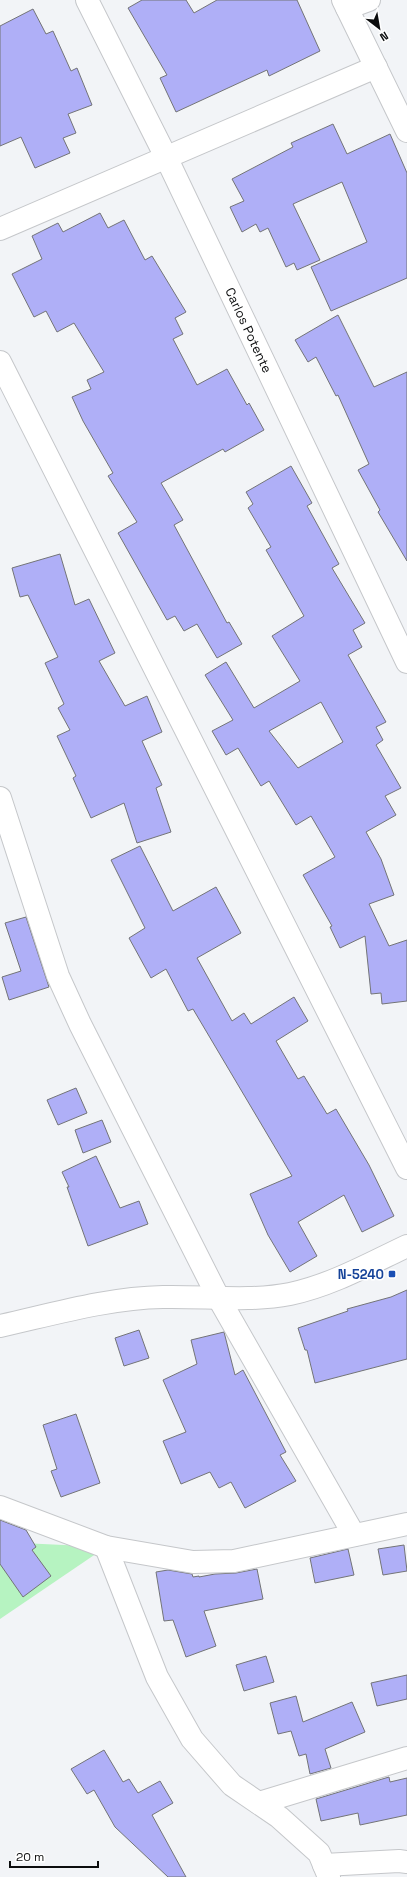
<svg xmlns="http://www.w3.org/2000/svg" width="407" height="1877" viewBox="0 0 407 1877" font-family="'Space Grotesk',sans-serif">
<rect width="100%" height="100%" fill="#f2f4f7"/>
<path fill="#b6f3c1" d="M 0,1542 L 106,1547 L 0,1619 Z"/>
<g fill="#afaff7" stroke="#737477" fill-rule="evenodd">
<path d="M 142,0 L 186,0 L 194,13 L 217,0 L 297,0 L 320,51 L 269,76 L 267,70 L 176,112 L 160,78 L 167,75 L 128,8 Z"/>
<path d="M 33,9 L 46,34 L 53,31 L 71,71 L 77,68 L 92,105 L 68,114 L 76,133 L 63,138 L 70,153 L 35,168 L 21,137 L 0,146 L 0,26 Z"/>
<path d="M 333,124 L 347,154 L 390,134 L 407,173 L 407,278 L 331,311 L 311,267 L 367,242 L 342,182 L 293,204 L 320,260 L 297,270 L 294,263 L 286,267 L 268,228 L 260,232 L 256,224 L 242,232 L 230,207 L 244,201 L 232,179 L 293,147 L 291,143 Z"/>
<path d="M 100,213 L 108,228 L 124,220 L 145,260 L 152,256 L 186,312 L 175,318 L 183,334 L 173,339 L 197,385 L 227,369 L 247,405 L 249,403 L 264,430 L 225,452 L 223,449 L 161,483 L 183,520 L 174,525 L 227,623 L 229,622 L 242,644 L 217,658 L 197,624 L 184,631 L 175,616 L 167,620 L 118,533 L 137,522 L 108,476 L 113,473 L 83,421 L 72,397 L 91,389 L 87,380 L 104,372 L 74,323 L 57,332 L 46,311 L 34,317 L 12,274 L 42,259 L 32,236 L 58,223 L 63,232 Z"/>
<path d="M 338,315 L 374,387 L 407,372 L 407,561 L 378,512 L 380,510 L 358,470 L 369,464 L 338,395 L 336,396 L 316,357 L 308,362 L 295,340 Z"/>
<path d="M 291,466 L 312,503 L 307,506 L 339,564 L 332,568 L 365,623 L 353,630 L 362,647 L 348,655 L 386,722 L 376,727 L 383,740 L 376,745 L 401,788 L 385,796 L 396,815 L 366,832 L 381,859 L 394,895 L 369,904 L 389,946 L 407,940 L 407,1001 L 382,1004 L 381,993 L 371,994 L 365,936 L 340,948 L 330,927 L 332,926 L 303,875 L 335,857 L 311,816 L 296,825 L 269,781 L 261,786 L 238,748 L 226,755 L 212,731 L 233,720 L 205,675 L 226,662 L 254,708 L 300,681 L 272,636 L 304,616 L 266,550 L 271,547 L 248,508 L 253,504 L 246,492 ZM 321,702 L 343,742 L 298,768 L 269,731 Z"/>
<path d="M 60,554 L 75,605 L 89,599 L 115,653 L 99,661 L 125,706 L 147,696 L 162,732 L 142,741 L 162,785 L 156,788 L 171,832 L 137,843 L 124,803 L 91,818 L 73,778 L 76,776 L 57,736 L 70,730 L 58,708 L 64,704 L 45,663 L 58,657 L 28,595 L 20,597 L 12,568 Z"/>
<path d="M 140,846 L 173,911 L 216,887 L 241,933 L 197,958 L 232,1021 L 244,1013 L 251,1024 L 294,997 L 308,1021 L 276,1041 L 298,1079 L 304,1076 L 327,1114 L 336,1109 L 369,1165 L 394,1216 L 362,1232 L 344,1195 L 298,1222 L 317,1256 L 290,1272 L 268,1235 L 250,1194 L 292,1176 L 193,1009 L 188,1011 L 166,969 L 151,978 L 129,938 L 145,928 L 111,860 Z"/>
<path d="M 26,917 L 49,987 L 9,1000 L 2,977 L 21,971 L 5,923 Z"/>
<path d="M 76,1088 L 87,1113 L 58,1125 L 47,1100 Z"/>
<path d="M 102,1120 L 111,1142 L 83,1153 L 75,1130 Z"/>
<path d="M 96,1156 L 120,1208 L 139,1201 L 148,1224 L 88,1246 L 67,1187 L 69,1187 L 62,1172 Z"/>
<path d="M 407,1290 L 407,1359 L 315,1383 L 307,1350 L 305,1350 L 298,1328 L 348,1311 L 347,1309 L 391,1297 Z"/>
<path d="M 139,1330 L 149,1358 L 124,1366 L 115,1338 Z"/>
<path d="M 224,1332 L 235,1375 L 243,1370 L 286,1452 L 280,1455 L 296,1481 L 245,1508 L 231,1482 L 219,1488 L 210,1472 L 181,1484 L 163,1441 L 186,1432 L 163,1380 L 197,1364 L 191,1340 Z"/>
<path d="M 76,1414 L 100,1483 L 61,1497 L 51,1471 L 57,1469 L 43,1425 Z"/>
<path d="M 0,1520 L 26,1530 L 36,1547 L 32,1550 L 51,1576 L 23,1597 L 0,1564 Z"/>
<path d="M 404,1545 L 407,1571 L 383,1575 L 378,1549 Z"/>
<path d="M 348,1549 L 354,1575 L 315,1583 L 310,1558 Z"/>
<path d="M 257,1569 L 263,1599 L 204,1611 L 216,1646 L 186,1657 L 173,1620 L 164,1621 L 156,1572 L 168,1570 L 192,1574 L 193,1577 L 199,1576 L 199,1577 L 215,1574 L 236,1573 Z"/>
<path d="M 266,1656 L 274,1682 L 244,1691 L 236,1665 Z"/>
<path d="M 407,1675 L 407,1699 L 377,1706 L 371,1683 Z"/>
<path d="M 296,1696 L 303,1722 L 352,1702 L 365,1732 L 325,1749 L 331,1768 L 310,1774 L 306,1754 L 299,1756 L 291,1731 L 278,1734 L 270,1703 Z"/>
<path d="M 104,1750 L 123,1782 L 129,1779 L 138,1793 L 160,1781 L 173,1803 L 152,1815 L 186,1877 L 168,1877 L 115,1827 L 94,1790 L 87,1794 L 71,1769 Z"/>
<path d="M 389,1777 L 390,1782 L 407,1778 L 407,1815 L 360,1825 L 358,1813 L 321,1821 L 316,1799 Z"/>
</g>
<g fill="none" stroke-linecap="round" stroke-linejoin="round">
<g stroke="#c5c7ca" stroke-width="24">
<g id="minor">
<path d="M 87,0 L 166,157 L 407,662"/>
<path d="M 343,0 L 407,131"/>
<path d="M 347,8 L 369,0"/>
<path d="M 0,229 L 376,67"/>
<path d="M 0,362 L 407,1168"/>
<path d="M 0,798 L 58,976 L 80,1024 L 218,1297 L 354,1535"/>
<path d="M 0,1326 C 54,1314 108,1298 163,1297 C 205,1296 249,1302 290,1294 C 332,1285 369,1264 407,1246"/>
<path d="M 0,1507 L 106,1547 L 193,1562 L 234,1561 L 407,1524"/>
<path d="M 106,1547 L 157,1677 L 192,1739 L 232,1785 L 279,1817 L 319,1853 L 329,1877"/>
<path d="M 259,1803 L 407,1758"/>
<path d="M 324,1865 L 399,1861 L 407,1862"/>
</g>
</g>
<use href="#minor" stroke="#fff" stroke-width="22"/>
</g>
<rect fill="#1a4fb4" stroke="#fff" stroke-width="1.5" x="388" y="1270" width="8" height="8" rx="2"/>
<g text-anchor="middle" stroke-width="3" stroke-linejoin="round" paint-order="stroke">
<g font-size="13" fill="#0c0d0e" stroke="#fff">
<text transform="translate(249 330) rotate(65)" y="5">Carlos Potente</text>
</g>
<g font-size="13" font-weight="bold" fill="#164399" stroke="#fff" text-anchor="end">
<text x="384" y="1279">N-5240</text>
</g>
</g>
<g transform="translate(379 28) rotate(149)" stroke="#ffffff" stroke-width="3" paint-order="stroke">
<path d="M0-3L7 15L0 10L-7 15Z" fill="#0c0d0e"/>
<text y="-6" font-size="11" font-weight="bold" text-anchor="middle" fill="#0c0d0e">N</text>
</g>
<path d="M10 1861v6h88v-6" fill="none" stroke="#0c0d0e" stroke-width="2"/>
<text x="16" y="1861" font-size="12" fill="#0c0d0e" stroke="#ffffff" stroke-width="3" paint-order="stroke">20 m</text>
</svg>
